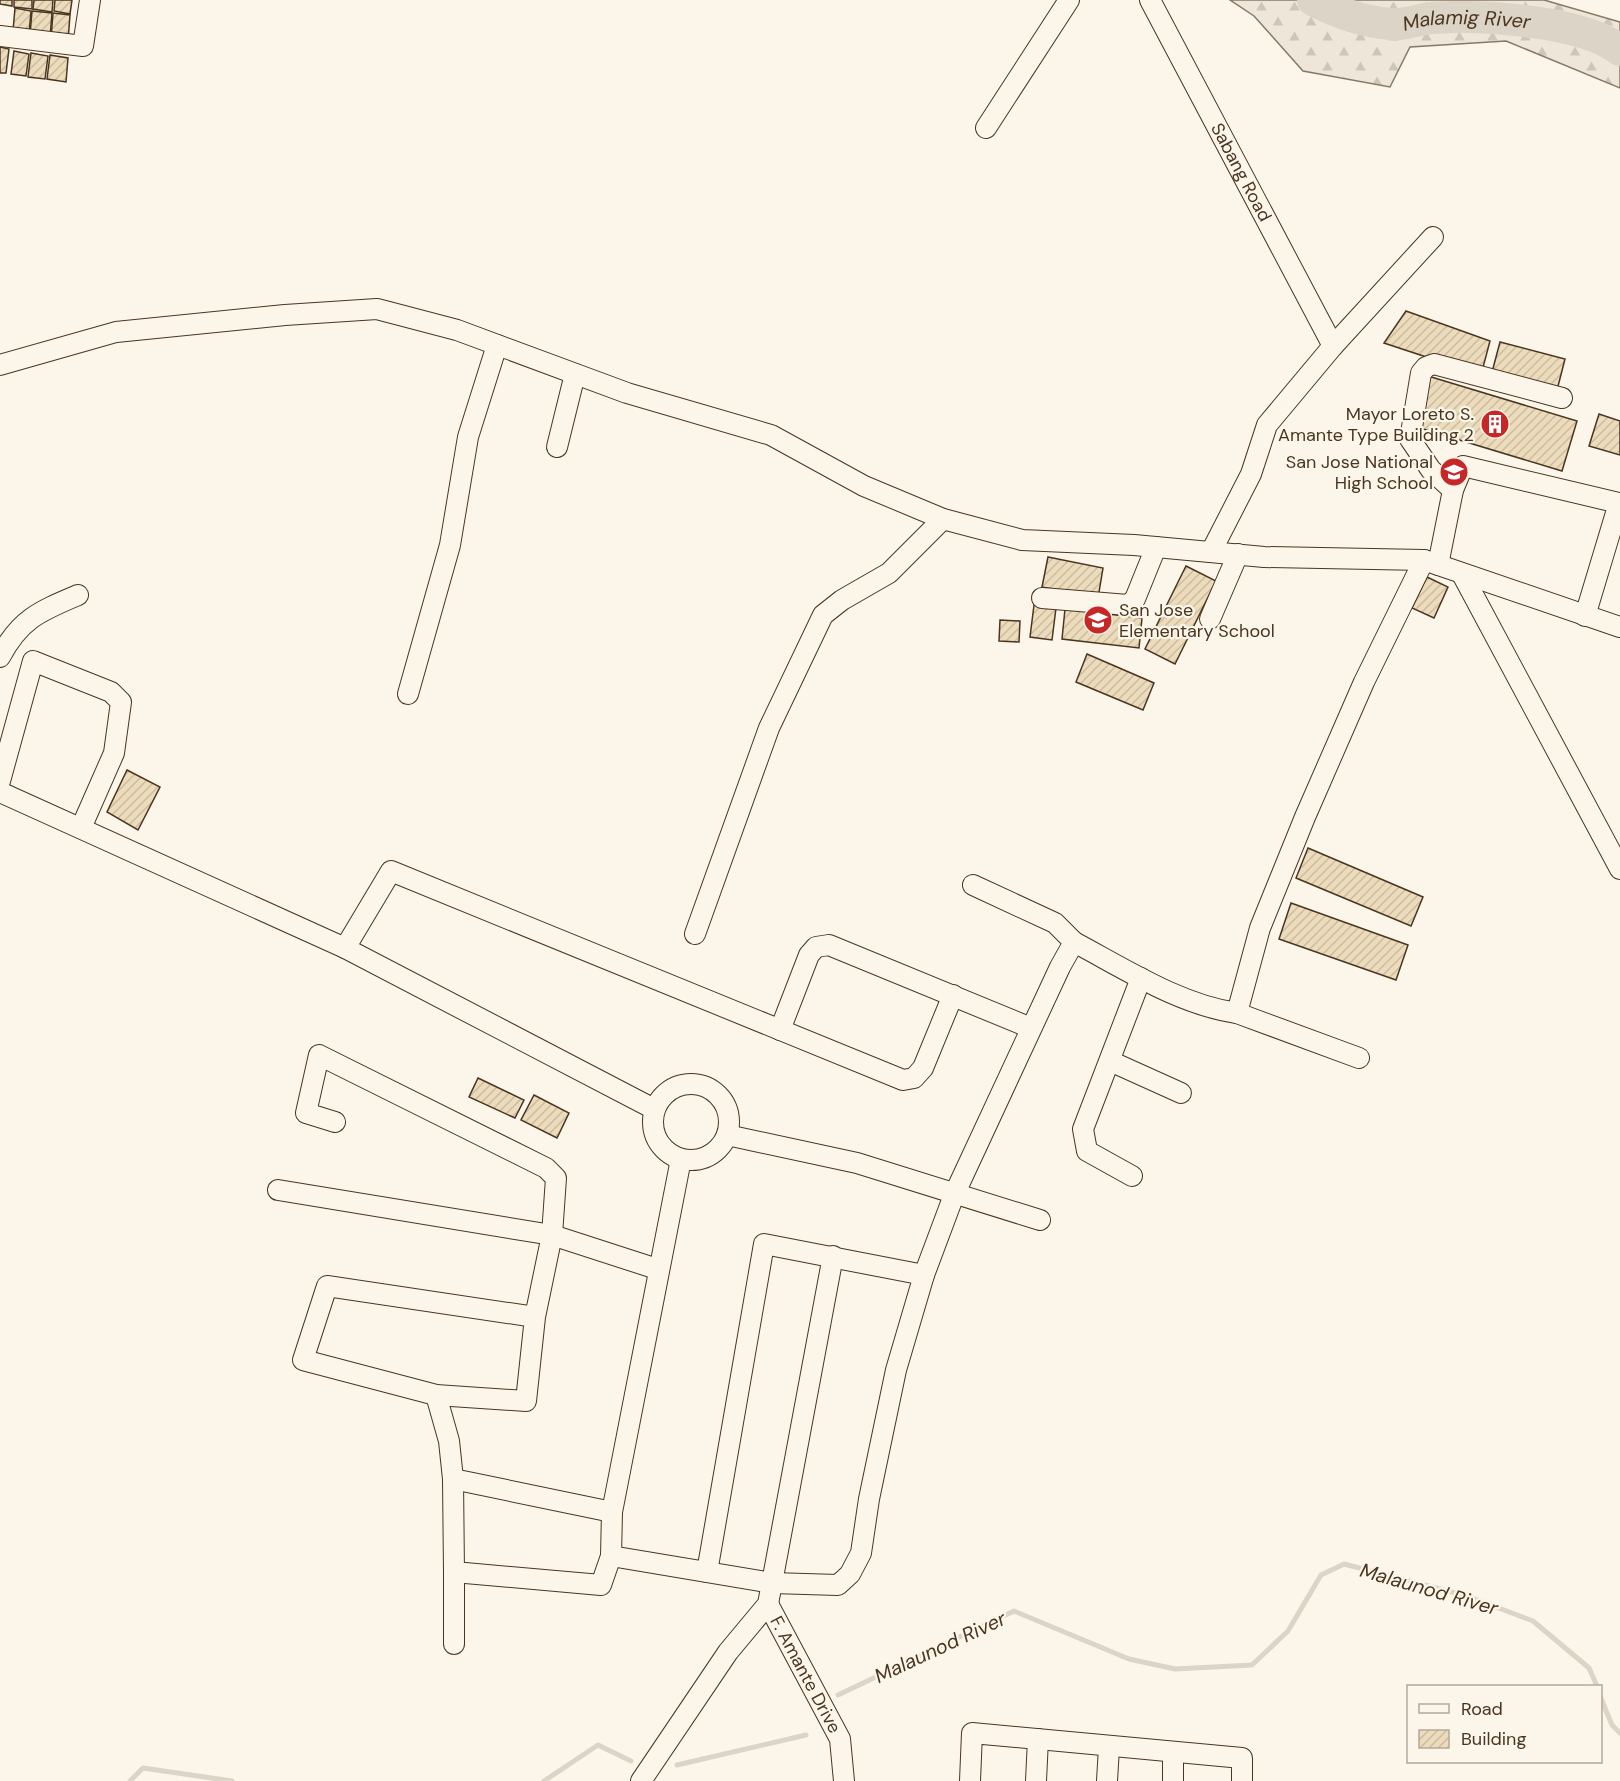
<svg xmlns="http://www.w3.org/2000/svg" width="1620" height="1781" viewBox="0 0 1620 1781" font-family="'DM Sans',sans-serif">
<defs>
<pattern id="forest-firs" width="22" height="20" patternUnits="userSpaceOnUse" patternTransform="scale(1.5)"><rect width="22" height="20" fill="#ede6d9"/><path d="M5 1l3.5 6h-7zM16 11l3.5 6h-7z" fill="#cdc6ba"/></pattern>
<pattern id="building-hatch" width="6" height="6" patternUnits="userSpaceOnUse" patternTransform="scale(1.5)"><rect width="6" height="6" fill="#ecdcbc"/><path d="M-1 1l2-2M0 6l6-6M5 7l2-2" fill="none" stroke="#ccbda1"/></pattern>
</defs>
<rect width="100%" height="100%" fill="#fbf6e9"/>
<path fill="url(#forest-firs)" stroke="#887966" stroke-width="1.5" d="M 1230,0 L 1544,0 L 1620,22 L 1620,88 L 1506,41 L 1410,47 L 1390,87 L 1303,71 L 1254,16 Z"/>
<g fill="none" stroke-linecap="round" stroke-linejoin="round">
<g stroke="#dcd4c6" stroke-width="5">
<path d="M 838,1695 L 1014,1611 L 1129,1659 L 1175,1669 L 1252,1665 L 1288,1631 L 1321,1575 L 1344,1564 L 1467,1596 L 1533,1621 L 1589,1668 L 1597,1686"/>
<path d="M 1600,1696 L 1612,1725 L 1620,1733"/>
<path d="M 677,1765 L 806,1735"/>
<path d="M 130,1781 L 143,1768 L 232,1781"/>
<path d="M 544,1781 L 598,1745 L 631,1761"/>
</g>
<path stroke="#dcd4c6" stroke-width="32" id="s1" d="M 1313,0 C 1336,12 1365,22 1391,24 C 1404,26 1419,19 1432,18 C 1480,15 1581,20 1620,50"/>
</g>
<g fill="url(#building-hatch)" stroke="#4a3520" stroke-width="1.5">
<path d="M 0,0 L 12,0 L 12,6 L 0,4 Z"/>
<path d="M 14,0 L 32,0 L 32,9 L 14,7 Z"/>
<path d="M 34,0 L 53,0 L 52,12 L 33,9 Z"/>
<path d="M 55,0 L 72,0 L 70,14 L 54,11 Z"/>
<path d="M 15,8 L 31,11 L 29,34 L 13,31 Z"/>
<path d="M 32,11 L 52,13 L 50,38 L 30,35 Z"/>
<path d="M 53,13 L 70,15 L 68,41 L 51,38 Z"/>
<path d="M 0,47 L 9,49 L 6,73 L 0,73 Z"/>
<path d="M 14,51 L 29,54 L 26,76 L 11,74 Z"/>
<path d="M 31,53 L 48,56 L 45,79 L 28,77 Z"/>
<path d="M 50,55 L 68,58 L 66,82 L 47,79 Z"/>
<path d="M 1406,311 L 1490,341 L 1481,375 L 1384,343 Z"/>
<path d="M 1500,342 L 1565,359 L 1556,394 L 1491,376 Z"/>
<path d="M 1428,376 L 1577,421 L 1562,471 L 1413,426 Z"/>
<path d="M 1599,414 L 1620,421 L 1620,455 L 1589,446 Z"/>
<path d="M 1048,557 L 1103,568 L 1098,598 L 1042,587 Z"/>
<path d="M 1186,566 L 1216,581 L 1175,664 L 1145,649 Z"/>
<path d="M 1427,577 L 1448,587 L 1434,618 L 1412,608 Z"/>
<path d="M 1034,605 L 1056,608 L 1052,640 L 1030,637 Z"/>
<path d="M 1065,609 L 1142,618 L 1139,648 L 1062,639 Z"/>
<path d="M 1000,620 L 1020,621 L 1019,642 L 999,641 Z"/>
<path d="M 1087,654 L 1154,683 L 1143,710 L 1076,682 Z"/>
<path d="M 127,770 L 160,787 L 138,830 L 107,812 Z"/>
<path d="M 1308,848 L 1423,897 L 1411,926 L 1296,878 Z"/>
<path d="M 1291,903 L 1408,945 L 1396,980 L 1279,939 Z"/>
<path d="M 478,1078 L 524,1100 L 515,1118 L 469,1097 Z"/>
<path d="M 534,1095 L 569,1113 L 557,1138 L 521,1120 Z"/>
</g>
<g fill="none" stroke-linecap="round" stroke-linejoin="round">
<g stroke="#4a3520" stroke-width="22">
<g id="minor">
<path id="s2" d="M 1150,0 L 1333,346"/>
<path d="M 0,36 L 83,46 L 90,0"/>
<path d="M 986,128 L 1069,0"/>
<path d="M 0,365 L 116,332 L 285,315 L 377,309 L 457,330 L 627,393 L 771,435 L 864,486 L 943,519 L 1022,540 L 1134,545 L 1264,557 L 1424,560 L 1620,627"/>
<path d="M 557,447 L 575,374"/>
<path d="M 1453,490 L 1431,470 L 1410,439 L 1421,373 L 1426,367 L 1434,364 L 1562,398"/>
<path d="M 1211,552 L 1251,474 L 1267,425 L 1333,346 L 1433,237"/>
<path d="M 1438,565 L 1453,490 L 1463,466 L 1619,503 L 1585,616"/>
<path d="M 1462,574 L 1620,869"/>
<path d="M 1042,598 L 1128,605 L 1135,599 L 1156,547"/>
<path d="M 1210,619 L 1238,554"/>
<path d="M 0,657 C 20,619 40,611 78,595"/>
<path d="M 408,694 L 450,545 L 468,437 L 497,345"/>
<path d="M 0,781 L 33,661 L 111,692 L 121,702 L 114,753 L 81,828"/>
<path d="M 0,792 L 345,948 L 654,1109"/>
<path d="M 695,934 L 769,728 L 823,615 L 842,600 L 889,573 L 943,519"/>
<path d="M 1074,942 C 1125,969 1180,1005 1237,1013 L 1260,928 L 1305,817 L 1364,682 L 1424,560"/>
<path d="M 345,948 L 391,871 L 903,1080 L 914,1078 L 923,1068 L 953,995"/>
<path d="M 1237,1013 L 1359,1058"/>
<path d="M 780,1030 L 809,955 L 816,947 L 829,945 L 1031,1028"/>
<path d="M 1110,1061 L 1181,1093"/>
<circle cx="691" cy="1122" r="38"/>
<path d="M 335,1122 L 306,1113 L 319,1055 L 546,1168 L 556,1178 L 552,1235 L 535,1317 L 526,1401 L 436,1395 L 303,1360 L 327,1286 L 535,1317"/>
<path d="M 727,1135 L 857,1163 L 1040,1220"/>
<path d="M 1132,1176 L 1087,1151 L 1083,1129 L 1141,978"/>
<path d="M 278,1190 L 552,1235 L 657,1269"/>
<path d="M 436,1395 L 449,1441 L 453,1479 L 454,1572 L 601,1585 L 611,1556 L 772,1583 L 838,1585 L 850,1574 L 861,1553 L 869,1499 L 896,1370 L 924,1275 L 954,1195 L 1060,967 L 1074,942 L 1055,923 L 973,885"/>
<path d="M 453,1479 L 612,1512"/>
<path d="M 611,1556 L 612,1512 L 681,1159"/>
<path d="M 454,1572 L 454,1644"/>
<path d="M 707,1572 L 764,1244 L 924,1275"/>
<path id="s3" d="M 768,1604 L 840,1739 L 844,1781"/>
<path d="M 641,1781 L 728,1652 L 768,1604 L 833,1256"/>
<path d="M 970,1781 L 972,1733 L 1242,1758 L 1242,1781"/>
<path d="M 1036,1781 L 1038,1739"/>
<path d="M 1107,1781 L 1109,1747"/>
<path d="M 1173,1781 L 1173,1752"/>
</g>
</g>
<use href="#minor" stroke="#fbf6e9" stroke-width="20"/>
</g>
<defs>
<g id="building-disc" transform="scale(1.5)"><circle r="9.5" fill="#c62828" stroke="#fbf6e9"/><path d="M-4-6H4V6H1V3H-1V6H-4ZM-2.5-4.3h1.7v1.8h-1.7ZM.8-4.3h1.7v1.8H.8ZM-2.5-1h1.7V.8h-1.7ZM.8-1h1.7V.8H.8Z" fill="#fff"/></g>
<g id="school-disc" transform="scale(1.5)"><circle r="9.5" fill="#c62828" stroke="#fbf6e9"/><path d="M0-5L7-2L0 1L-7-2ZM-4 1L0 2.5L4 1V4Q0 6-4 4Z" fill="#fff"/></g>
</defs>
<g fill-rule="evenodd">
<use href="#building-disc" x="1495" y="424"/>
<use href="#school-disc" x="1454" y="472"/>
<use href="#school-disc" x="1098" y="620"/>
</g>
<g text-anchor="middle" stroke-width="4.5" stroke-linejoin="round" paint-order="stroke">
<g font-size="18" fill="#4a3520" stroke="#fbf6e9">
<text dy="6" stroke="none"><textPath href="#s2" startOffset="195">Sabang Road</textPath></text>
<text dy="6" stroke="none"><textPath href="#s3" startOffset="80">F. Amante Drive</textPath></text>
</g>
<g font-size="18" fill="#4a3520" stroke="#fbf6e9" text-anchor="end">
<text x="1474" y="420">Mayor Loreto S.<tspan x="1474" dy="21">Amante Type Building 2</tspan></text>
<text x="1433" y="468">San Jose National<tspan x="1433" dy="21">High School</tspan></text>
<text x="1119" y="616" text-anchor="start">San Jose<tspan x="1119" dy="21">Elementary School</tspan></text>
</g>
<g font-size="20" font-style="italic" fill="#4a3520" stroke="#fbf6e9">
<text dy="7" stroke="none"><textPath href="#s1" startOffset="158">Malamig River</textPath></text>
<text transform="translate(1429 1589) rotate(16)" y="7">Malaunod River</text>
<text transform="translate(940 1647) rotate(-25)" y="7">Malaunod River</text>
</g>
</g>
<rect x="1407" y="1685" width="195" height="78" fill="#fbf6e9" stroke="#b4a999" stroke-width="1.5"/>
<rect x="1419" y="1704" width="30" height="9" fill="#fbf6e9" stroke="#b4a999" stroke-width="1.5"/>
<text x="1461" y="1715" font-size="18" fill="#4a3520">Road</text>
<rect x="1419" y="1730" width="30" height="18" fill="url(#building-hatch)" stroke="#b4a999" stroke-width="1.5"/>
<text x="1461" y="1745" font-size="18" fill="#4a3520">Building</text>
</svg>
